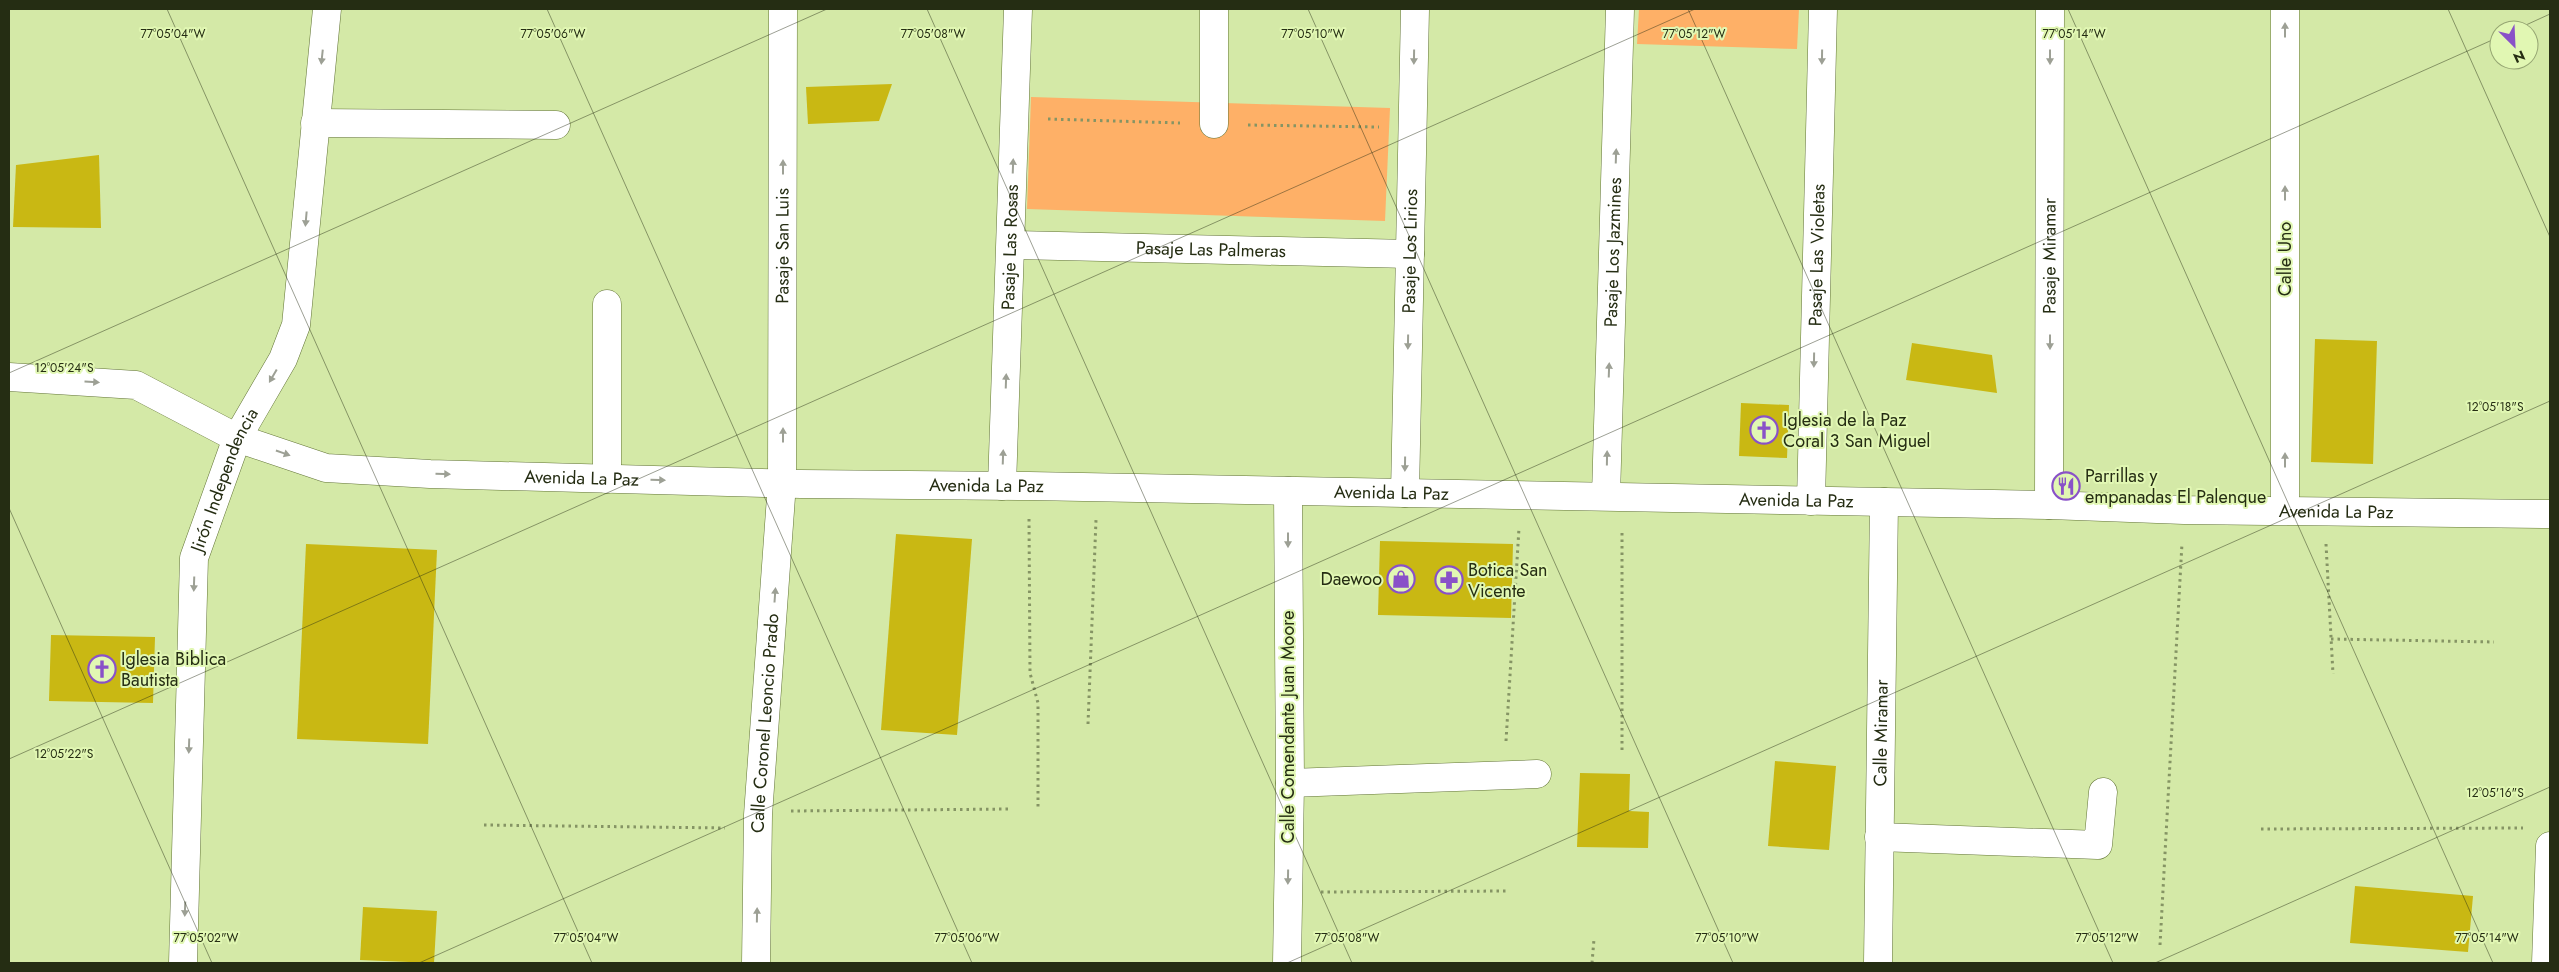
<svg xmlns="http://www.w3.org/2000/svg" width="2559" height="972" viewBox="0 0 2559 972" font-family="Jost,sans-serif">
<rect width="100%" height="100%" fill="#d4e9a7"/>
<g fill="#feb067">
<path d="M 1639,9 L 1799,9 L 1797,49 L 1637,44 Z"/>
<path d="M 1031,97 L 1390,108 L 1385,221 L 1027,209 Z"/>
</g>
<g fill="#c9b813">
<path d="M 892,84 L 879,121 L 808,124 L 806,87 Z"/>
<path d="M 99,155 L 101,228 L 13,227 L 16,165 Z"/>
<path d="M 2315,339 L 2377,341 L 2373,464 L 2311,462 Z"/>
<path d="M 1912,343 L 1992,355 L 1997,393 L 1906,380 Z"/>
<path d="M 1741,403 L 1789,405 L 1787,458 L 1739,456 Z"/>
<path d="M 896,534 L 972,539 L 957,735 L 881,730 Z"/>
<path d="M 1380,541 L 1513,544 L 1511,618 L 1378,615 Z"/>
<path d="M 306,544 L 437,550 L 428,744 L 297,739 Z"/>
<path d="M 51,635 L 155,637 L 153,703 L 49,701 Z"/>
<path d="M 1775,761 L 1836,766 L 1829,850 L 1768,846 Z"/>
<path d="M 1580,773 L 1630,774 L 1629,811 L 1649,812 L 1648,848 L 1577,847 Z"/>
<path d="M 2355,886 L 2473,896 L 2468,952 L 2350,943 Z"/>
<path d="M 363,907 L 437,911 L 434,963 L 360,960 Z"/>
</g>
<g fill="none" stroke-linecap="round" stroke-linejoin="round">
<g stroke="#627436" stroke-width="29">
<g id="minor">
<path d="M 1214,9 L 1214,124"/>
<path d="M 2285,9 L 2285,509"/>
<path d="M 315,123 L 556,125"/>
<path id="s1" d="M 1011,245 L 1410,254"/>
<path d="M 607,479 L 607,304"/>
<path id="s2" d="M 1002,486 L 1018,9"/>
<path id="s3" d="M 1405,493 L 1415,9"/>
<path id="s4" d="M 1606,496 L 1620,9"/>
<path id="s5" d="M 1811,501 L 1823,9"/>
<path id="s6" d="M 2049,505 L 2050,9"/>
<path d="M 1290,783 L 1537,774"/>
<path d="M 1879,837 L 2098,845 L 2103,792"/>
<path d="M 1287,963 L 1290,783 L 1288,491"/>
<path id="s7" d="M 1878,963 L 1884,502"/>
<path d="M 2546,963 L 2550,846"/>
</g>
</g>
<g stroke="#627436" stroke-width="29">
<g id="major">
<path id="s8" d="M 9,377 L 136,385 L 237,438 L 326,468 L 430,474 L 801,484 L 1029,486 L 2049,505 L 2184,510 L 2550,514"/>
<path id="s9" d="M 183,963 L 194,558 L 237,438 L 283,359 L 296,325 L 327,9"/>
<path id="s10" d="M 756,963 L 758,815 L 782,483 L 783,9"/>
</g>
</g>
<g stroke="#859464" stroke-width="3" stroke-dasharray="2.5 4" stroke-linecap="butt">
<path d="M 1048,119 L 1180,123"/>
<path d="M 1248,125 L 1379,127"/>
<path d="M 1029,519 L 1030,673 L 1038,703 L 1038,808"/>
<path d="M 2326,544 L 2333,674"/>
<path d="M 2331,639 L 2494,642"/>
<path d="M 1088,724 L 1096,520"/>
<path d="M 1506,741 L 1519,528"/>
<path d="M 1622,750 L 1622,530"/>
<path d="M 791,811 L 1012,809"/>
<path d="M 484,825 L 725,828"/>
<path d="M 2261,829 L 2523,828"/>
<path d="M 1321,892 L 1508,891"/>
<path d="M 2160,945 L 2182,543"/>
<path d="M 1592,963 L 1594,939"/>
</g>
<use href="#minor" stroke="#fff" stroke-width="28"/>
<use href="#major" stroke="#fff" stroke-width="28"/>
</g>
<defs><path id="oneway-solid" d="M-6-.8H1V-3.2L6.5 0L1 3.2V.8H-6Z" transform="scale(1.25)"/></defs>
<g fill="#9da095">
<use href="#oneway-solid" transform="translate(2285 30) rotate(-90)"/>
<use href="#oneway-solid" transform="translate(322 57) rotate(96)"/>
<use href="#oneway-solid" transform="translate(1414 57) rotate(91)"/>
<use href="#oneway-solid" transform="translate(1822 57) rotate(91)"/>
<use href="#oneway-solid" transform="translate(2050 57) rotate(90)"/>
<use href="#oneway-solid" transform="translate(1616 156) rotate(-88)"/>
<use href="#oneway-solid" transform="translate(1013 166) rotate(-88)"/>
<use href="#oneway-solid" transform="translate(783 167) rotate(-90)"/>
<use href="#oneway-solid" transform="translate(2285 193) rotate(-90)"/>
<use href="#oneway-solid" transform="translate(306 219) rotate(95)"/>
<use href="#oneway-solid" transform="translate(1408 342) rotate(91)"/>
<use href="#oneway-solid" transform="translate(2050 342) rotate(90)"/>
<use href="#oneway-solid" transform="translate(1814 360) rotate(91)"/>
<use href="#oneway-solid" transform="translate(1609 370) rotate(-88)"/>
<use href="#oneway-solid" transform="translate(273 376) rotate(120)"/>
<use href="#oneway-solid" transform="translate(1006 381) rotate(-88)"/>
<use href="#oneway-solid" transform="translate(92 382) rotate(3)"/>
<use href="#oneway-solid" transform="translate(783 435) rotate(-90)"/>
<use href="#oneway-solid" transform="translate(283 453) rotate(19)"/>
<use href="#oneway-solid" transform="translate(1003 457) rotate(-88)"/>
<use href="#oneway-solid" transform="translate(1607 458) rotate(-89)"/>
<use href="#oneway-solid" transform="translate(2285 460) rotate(-90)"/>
<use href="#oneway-solid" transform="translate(1405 464) rotate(91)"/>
<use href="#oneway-solid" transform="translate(443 474) rotate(2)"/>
<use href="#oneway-solid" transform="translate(658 480) rotate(2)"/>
<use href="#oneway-solid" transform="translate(1288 540) rotate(90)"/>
<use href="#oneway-solid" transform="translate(194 584) rotate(92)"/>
<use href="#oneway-solid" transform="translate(775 595) rotate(-86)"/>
<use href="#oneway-solid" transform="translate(189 746) rotate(92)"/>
<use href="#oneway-solid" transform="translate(1288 877) rotate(91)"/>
<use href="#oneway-solid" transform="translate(185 909) rotate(92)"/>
<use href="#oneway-solid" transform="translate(757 915) rotate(-89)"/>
</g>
<path fill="none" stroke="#252d13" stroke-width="1" stroke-opacity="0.45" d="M 167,9 L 592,963M 547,9 L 972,963M 927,9 L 1352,963M 1308,9 L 1733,963M 1688,9 L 2113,963M 2068,9 L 2493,963M 2448,9 L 2550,237M 2515,30 L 2550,14M 9,373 L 827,9M 9,508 L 212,963M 9,759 L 1695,9M 419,963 L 2499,37M 1287,963 L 2550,401M 2155,963 L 2550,787"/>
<defs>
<g id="church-ring" transform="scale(1.4375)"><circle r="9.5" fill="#e1f7b3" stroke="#8951c8" stroke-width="1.5"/><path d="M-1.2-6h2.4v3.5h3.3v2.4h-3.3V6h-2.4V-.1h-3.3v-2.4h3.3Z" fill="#8951c8"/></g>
<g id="restaurant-ring" transform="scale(1.4375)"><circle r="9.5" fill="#e1f7b3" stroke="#8951c8" stroke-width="1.5"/><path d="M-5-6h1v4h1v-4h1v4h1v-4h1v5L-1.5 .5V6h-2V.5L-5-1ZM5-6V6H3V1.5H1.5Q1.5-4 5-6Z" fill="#8951c8"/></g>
<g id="shop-ring" transform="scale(1.4375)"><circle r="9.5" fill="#e1f7b3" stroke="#8951c8" stroke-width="1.5"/><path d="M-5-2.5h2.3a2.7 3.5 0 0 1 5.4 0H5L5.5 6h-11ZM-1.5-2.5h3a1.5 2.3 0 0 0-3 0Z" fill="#8951c8"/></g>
<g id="pharmacy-ring" transform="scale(1.4375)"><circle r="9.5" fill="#e1f7b3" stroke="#8951c8" stroke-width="1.5"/><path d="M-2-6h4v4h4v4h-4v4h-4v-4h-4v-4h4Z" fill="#8951c8"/></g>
</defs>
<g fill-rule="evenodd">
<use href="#church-ring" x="1764" y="430"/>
<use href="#restaurant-ring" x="2066" y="486"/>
<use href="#shop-ring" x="1401" y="579"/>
<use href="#pharmacy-ring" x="1449" y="580"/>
<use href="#church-ring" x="102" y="669"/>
</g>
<g text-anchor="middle" stroke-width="4" stroke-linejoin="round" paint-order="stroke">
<g font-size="18" fill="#252d13" stroke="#e1f7b3">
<text dy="6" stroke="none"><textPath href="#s10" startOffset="718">Pasaje San Luis</textPath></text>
<text dy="6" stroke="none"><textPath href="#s2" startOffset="239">Pasaje Las Rosas</textPath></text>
<text dy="6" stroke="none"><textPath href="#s1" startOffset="200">Pasaje Las Palmeras</textPath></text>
<text dy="6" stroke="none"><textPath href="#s3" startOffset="242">Pasaje Los Lirios</textPath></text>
<text dy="6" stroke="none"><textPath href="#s4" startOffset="244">Pasaje Los Jazmines</textPath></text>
<text dy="6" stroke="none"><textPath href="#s5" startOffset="246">Pasaje Las Violetas</textPath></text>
<text dy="6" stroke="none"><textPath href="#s6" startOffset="249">Pasaje Miramar</textPath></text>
<text transform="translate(2285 259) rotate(-90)" y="6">Calle Uno</text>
<text dy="6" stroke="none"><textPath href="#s8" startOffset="591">Avenida La Paz</textPath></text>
<text dy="6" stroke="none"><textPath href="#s9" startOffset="489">Jirón Independencia</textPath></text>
<text dy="6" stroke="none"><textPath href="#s8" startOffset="996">Avenida La Paz</textPath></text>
<text dy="6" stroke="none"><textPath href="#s8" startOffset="1401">Avenida La Paz</textPath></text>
<text dy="6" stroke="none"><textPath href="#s8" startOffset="1806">Avenida La Paz</textPath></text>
<text dy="6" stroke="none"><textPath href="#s8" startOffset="2346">Avenida La Paz</textPath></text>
<text dy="6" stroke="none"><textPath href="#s10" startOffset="240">Calle Coronel Leoncio Prado</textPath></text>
<text transform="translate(1288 727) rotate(-90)" y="6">Calle Comendante Juan Moore</text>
<text dy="6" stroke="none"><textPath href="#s7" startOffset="230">Calle Miramar</textPath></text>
</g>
<g font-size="18" fill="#252d13" stroke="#e1f7b3" text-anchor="start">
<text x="1783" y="426">Iglesia de la Paz<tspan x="1783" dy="21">Coral 3 San Miguel</tspan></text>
<text x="2085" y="482">Parrillas y<tspan x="2085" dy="21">empanadas El Palenque</tspan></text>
<text x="1468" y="576">Botica San<tspan x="1468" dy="21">Vicente</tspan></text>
<text x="1382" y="585" text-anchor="end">Daewoo</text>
<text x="121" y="665">Iglesia Biblica<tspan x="121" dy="21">Bautista</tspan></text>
</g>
</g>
<g font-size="12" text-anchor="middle" fill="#252d13" stroke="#e1f7b3" stroke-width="4" stroke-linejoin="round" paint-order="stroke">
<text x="173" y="38">77°05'04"W</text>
<text x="553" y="38">77°05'06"W</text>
<text x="933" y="38">77°05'08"W</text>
<text x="1313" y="38">77°05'10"W</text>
<text x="1694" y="38">77°05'12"W</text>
<text x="2074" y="38">77°05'14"W</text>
<text x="64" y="372">12°05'24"S</text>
<text x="2495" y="411">12°05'18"S</text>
<text x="64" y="758">12°05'22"S</text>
<text x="2495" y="797">12°05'16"S</text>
<text x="206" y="942">77°05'02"W</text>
<text x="586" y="942">77°05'04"W</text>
<text x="967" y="942">77°05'06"W</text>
<text x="1347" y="942">77°05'08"W</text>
<text x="1727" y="942">77°05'10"W</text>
<text x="2107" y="942">77°05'12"W</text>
<text x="2487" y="942">77°05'14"W</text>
</g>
<rect width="2559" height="972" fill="none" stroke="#252d13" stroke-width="20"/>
<g transform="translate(2514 45) rotate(156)"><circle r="24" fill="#e1f7b3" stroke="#96a673"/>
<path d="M0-4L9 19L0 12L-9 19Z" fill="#8951c8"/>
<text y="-8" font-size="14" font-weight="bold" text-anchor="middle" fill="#252d13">N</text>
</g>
</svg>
